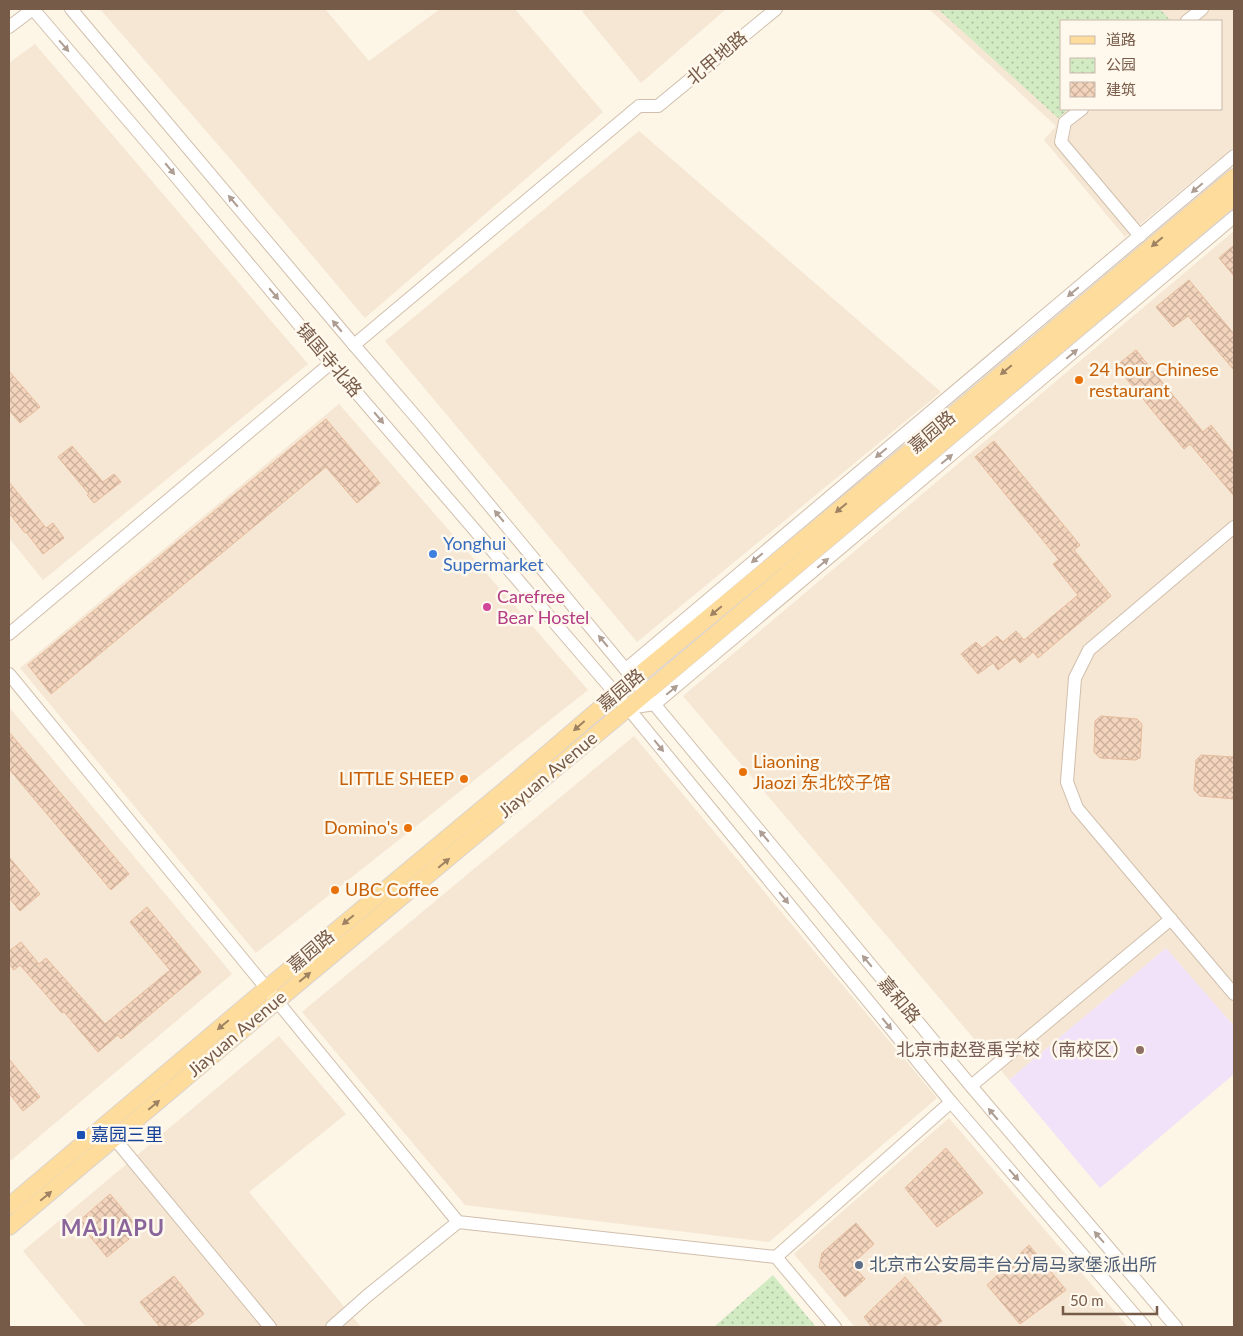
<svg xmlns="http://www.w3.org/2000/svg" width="1243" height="1336" viewBox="0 0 1243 1336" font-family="Lato,'Noto Sans SC',sans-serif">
<defs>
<pattern id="park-dots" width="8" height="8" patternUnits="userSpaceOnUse" patternTransform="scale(1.25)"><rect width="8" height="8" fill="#d2ebc3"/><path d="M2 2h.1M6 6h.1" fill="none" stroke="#afc1a0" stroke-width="1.8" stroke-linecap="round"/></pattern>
<pattern id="building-cross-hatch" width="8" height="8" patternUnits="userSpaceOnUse" patternTransform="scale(1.25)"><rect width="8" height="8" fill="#f3d4bc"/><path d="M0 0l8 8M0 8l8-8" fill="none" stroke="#caaf9b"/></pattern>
</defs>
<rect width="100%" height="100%" fill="#fdf5e6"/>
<g fill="#f5e7d4" fill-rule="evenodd">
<path d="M 100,9 L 325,9 L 369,61 L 440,9 L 515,9 L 603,112 L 365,318 L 233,162 Z"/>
<path d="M 585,9 L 726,9 L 641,83 L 582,11 Z"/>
<path d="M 929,9 L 1234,9 L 1234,147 L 1125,237 L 1044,140 L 1056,126 ZM 1062,21 L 1222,21 L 1222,109 L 1062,109 Z"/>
<path d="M 35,44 L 308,364 L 43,580 L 9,538 L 9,63 Z"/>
<path d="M 639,131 L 941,392 L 637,642 L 385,341 Z"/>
<path d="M 1234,231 L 1234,1026 L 1166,948 L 1009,1080 L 683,696 Z"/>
<path d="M 339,404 L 588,690 L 256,953 L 20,668 Z"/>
<path d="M 9,707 L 232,974 L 9,1162 Z"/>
<path d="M 634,736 L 937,1098 L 769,1242 L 465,1205 L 302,1012 Z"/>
<path d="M 279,1036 L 346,1114 L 249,1192 L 361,1327 L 84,1327 L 85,1326 L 23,1251 Z"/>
<path d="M 949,1118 L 1128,1327 L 855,1327 L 794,1254 Z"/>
</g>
<path fill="#f2e2f9" d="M 1166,948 L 1234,1026 L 1234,1074 L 1100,1188 L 1009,1080 Z"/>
<g fill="url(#park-dots)">
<path d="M 940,9 L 1160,9 L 1171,21 L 1062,21 L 1062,109 L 1069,109 L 1058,118 L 939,10 Z"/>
<path d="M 773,1275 L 816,1327 L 714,1327 Z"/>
</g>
<g fill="url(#building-cross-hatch)" stroke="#e7bb9c">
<path d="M 1234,245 L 1234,276 L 1219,258 Z"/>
<path d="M 1189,280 L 1234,334 L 1234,370 L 1188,316 L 1173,327 L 1156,307 Z"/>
<path d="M 1136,350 L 1203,432 L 1211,425 L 1234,454 L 1234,496 L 1190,444 L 1184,449 L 1116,366 Z"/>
<path d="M 9,371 L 40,407 L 20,423 L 9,410 Z"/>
<path d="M 326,419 L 380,483 L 357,503 L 326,467 L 51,694 L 28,665 Z"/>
<path d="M 994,441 L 1080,545 L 1074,550 L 1111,596 L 1038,658 L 1033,652 L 1020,663 L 1015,657 L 998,670 L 993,663 L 978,674 L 961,654 L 976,642 L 982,648 L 997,636 L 1003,642 L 1016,631 L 1024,640 L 1078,595 L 1053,564 L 1059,560 L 975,457 Z"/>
<path d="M 72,446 L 103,482 L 114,474 L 121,482 L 94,503 L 87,495 L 89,494 L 58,457 Z"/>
<path d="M 9,482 L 46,528 L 53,523 L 64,538 L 43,554 L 26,532 L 25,533 L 9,513 Z"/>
<path d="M 1101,716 L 1137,719 L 1142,724 L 1140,758 L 1135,760 L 1100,758 L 1094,752 L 1095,721 Z"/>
<path d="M 9,732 L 129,874 L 111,890 L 9,769 Z"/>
<path d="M 1201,755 L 1234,757 L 1234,799 L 1200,796 L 1194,790 L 1196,760 Z"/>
<path d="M 9,857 L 40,894 L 20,911 L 9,898 Z"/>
<path d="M 147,907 L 201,972 L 121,1039 L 118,1035 L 98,1052 L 64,1012 L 62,1013 L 20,965 L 14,970 L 9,964 L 9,951 L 21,942 L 39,964 L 46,958 L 105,1024 L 170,970 L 130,922 Z"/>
<path d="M 9,1059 L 40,1097 L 23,1111 L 9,1093 Z"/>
<path d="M 946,1148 L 983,1193 L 937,1227 L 905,1188 Z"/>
<path d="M 110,1194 L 140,1230 L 107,1257 L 78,1222 Z"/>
<path d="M 856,1223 L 874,1244 L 852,1264 L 865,1279 L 845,1297 L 819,1267 L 822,1253 Z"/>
<path d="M 1029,1245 L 1066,1290 L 1020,1324 L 987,1285 Z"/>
<path d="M 174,1276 L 204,1314 L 186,1327 L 160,1327 L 140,1302 Z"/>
<path d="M 905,1277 L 942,1321 L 934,1327 L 872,1327 L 864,1317 Z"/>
</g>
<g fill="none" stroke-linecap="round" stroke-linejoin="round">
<g stroke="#d1bfad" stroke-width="14">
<g id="minor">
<path d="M 33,9 L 163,161 L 331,363 L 628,708 L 951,1102 L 1145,1327"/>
<path d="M 71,9 L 354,345 L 422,424 L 971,1086 L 1176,1327"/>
<path d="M 1187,21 L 1202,9"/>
<path d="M 9,27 L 33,9"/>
<path d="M 1082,109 L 1065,122 L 1061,142 L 1140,236"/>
<path d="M 354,345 L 639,106 L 658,106 L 776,9"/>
<path d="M 1234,527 L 1089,650 L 1075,678 L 1067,782 L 1077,808 L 1234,994"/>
<path d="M 9,634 L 331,363"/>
<path d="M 626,669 L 1234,156"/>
<path d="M 9,674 L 458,1222 L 776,1257 L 835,1327"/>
<path d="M 628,708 L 655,704 L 1234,217"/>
<path d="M 971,1086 L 1171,919"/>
<path d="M 114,1138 L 270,1327"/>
<path d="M 776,1257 L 951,1102"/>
<path d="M 332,1327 L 367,1296 L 458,1222"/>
</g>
</g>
<g stroke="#dcd4d0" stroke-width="18">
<g id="major">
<path d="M 9,1206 L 267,988 L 506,789 L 634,679 L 909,452 L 1234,177"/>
<path d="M 9,1227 L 277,1001 L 628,708 L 1234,197"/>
</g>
</g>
<use href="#minor" stroke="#fff" stroke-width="12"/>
<use href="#major" stroke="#fddc9c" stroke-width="16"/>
</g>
<defs><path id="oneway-solid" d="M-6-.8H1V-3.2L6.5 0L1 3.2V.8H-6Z" transform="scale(1.25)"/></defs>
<g fill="#ad9d92">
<use href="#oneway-solid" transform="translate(64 46) rotate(49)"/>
<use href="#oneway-solid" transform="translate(170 169) rotate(50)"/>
<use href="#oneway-solid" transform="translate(1197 188) rotate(140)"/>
<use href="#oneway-solid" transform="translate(233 201) rotate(-130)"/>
<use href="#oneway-solid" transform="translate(1073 292) rotate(140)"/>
<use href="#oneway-solid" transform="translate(274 294) rotate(50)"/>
<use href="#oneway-solid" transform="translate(337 326) rotate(-130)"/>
<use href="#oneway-solid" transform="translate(1072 354) rotate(-40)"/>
<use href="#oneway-solid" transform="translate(379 418) rotate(50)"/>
<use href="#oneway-solid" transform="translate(881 453) rotate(140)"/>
<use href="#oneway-solid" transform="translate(947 459) rotate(-40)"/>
<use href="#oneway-solid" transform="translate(499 516) rotate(-130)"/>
<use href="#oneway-solid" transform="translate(757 558) rotate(140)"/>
<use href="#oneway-solid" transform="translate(823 563) rotate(-40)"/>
<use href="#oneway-solid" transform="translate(603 641) rotate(-130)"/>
<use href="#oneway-solid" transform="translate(672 690) rotate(-40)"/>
<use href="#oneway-solid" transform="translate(659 746) rotate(51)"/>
<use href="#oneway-solid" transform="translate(764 836) rotate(-130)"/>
<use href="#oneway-solid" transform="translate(784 898) rotate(51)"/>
<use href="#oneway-solid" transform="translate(867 961) rotate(-130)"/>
<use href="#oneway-solid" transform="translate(887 1024) rotate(51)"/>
<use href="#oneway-solid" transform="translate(993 1114) rotate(-130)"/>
<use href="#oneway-solid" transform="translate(1014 1175) rotate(49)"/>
<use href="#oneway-solid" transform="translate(1099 1237) rotate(-131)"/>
</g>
<g fill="#9f8262">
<use href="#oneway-solid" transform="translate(1157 242) rotate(140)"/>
<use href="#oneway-solid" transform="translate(1006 370) rotate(140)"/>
<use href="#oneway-solid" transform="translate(841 508) rotate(140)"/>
<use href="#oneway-solid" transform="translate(716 611) rotate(140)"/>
<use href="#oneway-solid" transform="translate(579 726) rotate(139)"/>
<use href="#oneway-solid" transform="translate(444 863) rotate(-40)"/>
<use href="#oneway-solid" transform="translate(348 920) rotate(140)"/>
<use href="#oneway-solid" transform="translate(305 977) rotate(-40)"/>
<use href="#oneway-solid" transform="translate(223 1025) rotate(140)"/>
<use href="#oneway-solid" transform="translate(154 1105) rotate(-40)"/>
<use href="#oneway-solid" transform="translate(46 1196) rotate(-40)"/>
</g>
<g fill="#e8710a" stroke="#fff8ed" stroke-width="2">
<circle cx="1079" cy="380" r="5"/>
<circle cx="743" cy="772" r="5"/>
<circle cx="464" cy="779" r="5"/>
<circle cx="408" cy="828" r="5"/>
<circle cx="335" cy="890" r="5"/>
</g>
<circle fill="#3f7fe0" stroke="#fff8ed" stroke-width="2" cx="433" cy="554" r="5"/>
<circle fill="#d1479c" stroke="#fff8ed" stroke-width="2" cx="487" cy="607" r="5"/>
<circle fill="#8d6e63" stroke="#fff8ed" stroke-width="2" cx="1140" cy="1050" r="5"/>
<rect fill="#1a4fb4" stroke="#fff8ed" stroke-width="2" x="76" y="1130" width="10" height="10" rx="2.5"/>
<circle fill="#5c6f8a" stroke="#fff8ed" stroke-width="2" cx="859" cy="1265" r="5"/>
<g text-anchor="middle" stroke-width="5" stroke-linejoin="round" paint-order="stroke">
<g font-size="18" fill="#775b49" stroke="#fff8ed">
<text transform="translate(717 58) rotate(-40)" y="6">北甲地路</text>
<text transform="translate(329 360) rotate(50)" y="6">镇国寺北路</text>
<text transform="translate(932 432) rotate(-40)" y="6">嘉园路</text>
<text transform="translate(621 690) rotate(-40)" y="6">嘉园路</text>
<text transform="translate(548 775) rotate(-40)" y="6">Jiayuan Avenue</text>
<text transform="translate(311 951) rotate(-40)" y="6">嘉园路</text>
<text transform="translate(899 1000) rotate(50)" y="6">嘉和路</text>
<text transform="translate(237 1034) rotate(-40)" y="6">Jiayuan Avenue</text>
</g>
<g font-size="18" fill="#c56008" stroke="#fff8ed" text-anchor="start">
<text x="1089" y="376">24 hour Chinese<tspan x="1089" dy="21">restaurant</tspan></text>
<text x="753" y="768">Liaoning<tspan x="753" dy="21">Jiaozi 东北饺子馆</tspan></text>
<text x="454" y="785" text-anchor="end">LITTLE SHEEP</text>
<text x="398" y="834" text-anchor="end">Domino's</text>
<text x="345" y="896">UBC Coffee</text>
</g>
<g font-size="18" fill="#366cbe" stroke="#fff8ed" text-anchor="start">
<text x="443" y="550">Yonghui<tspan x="443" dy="21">Supermarket</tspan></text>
</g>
<g font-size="18" fill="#b23c85" stroke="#fff8ed" text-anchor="start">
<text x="497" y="603">Carefree<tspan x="497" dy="21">Bear Hostel</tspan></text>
</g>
<g font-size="18" fill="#785e54" stroke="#fff8ed" text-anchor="end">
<text x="1130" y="1056">北京市赵登禹学校（南校区）</text>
</g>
<g font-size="18" fill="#164399" stroke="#fff8ed" text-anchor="start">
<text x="91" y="1141">嘉园三里</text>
</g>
<g font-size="18" fill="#4e5e75" stroke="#fff8ed" text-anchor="start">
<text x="869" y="1271">北京市公安局丰台分局马家堡派出所</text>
</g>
<g font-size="22" font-weight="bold" letter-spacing="1" fill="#8a659b" stroke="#fff8ed">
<text x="113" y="1236">MAJIAPU</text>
</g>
</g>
<rect width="1243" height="1336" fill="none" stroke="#775b49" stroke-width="20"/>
<rect x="1060" y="20" width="162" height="90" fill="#fff8ed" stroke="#c9b9ab"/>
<rect x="1070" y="36" width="25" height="8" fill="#fddc9c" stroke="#c9b9ab"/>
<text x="1106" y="45" font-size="15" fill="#775b49">道路</text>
<rect x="1070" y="58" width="25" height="15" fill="url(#park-dots)" stroke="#c9b9ab"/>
<text x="1106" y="70" font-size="15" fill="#775b49">公园</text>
<rect x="1070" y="82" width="25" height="15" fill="url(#building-cross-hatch)" stroke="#c9b9ab"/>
<text x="1106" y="95" font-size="15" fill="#775b49">建筑</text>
<path d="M1063 1306v8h94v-8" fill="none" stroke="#775b49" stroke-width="2.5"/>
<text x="1070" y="1306" font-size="15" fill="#775b49" stroke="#fff8ed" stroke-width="4" paint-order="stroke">50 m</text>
</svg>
